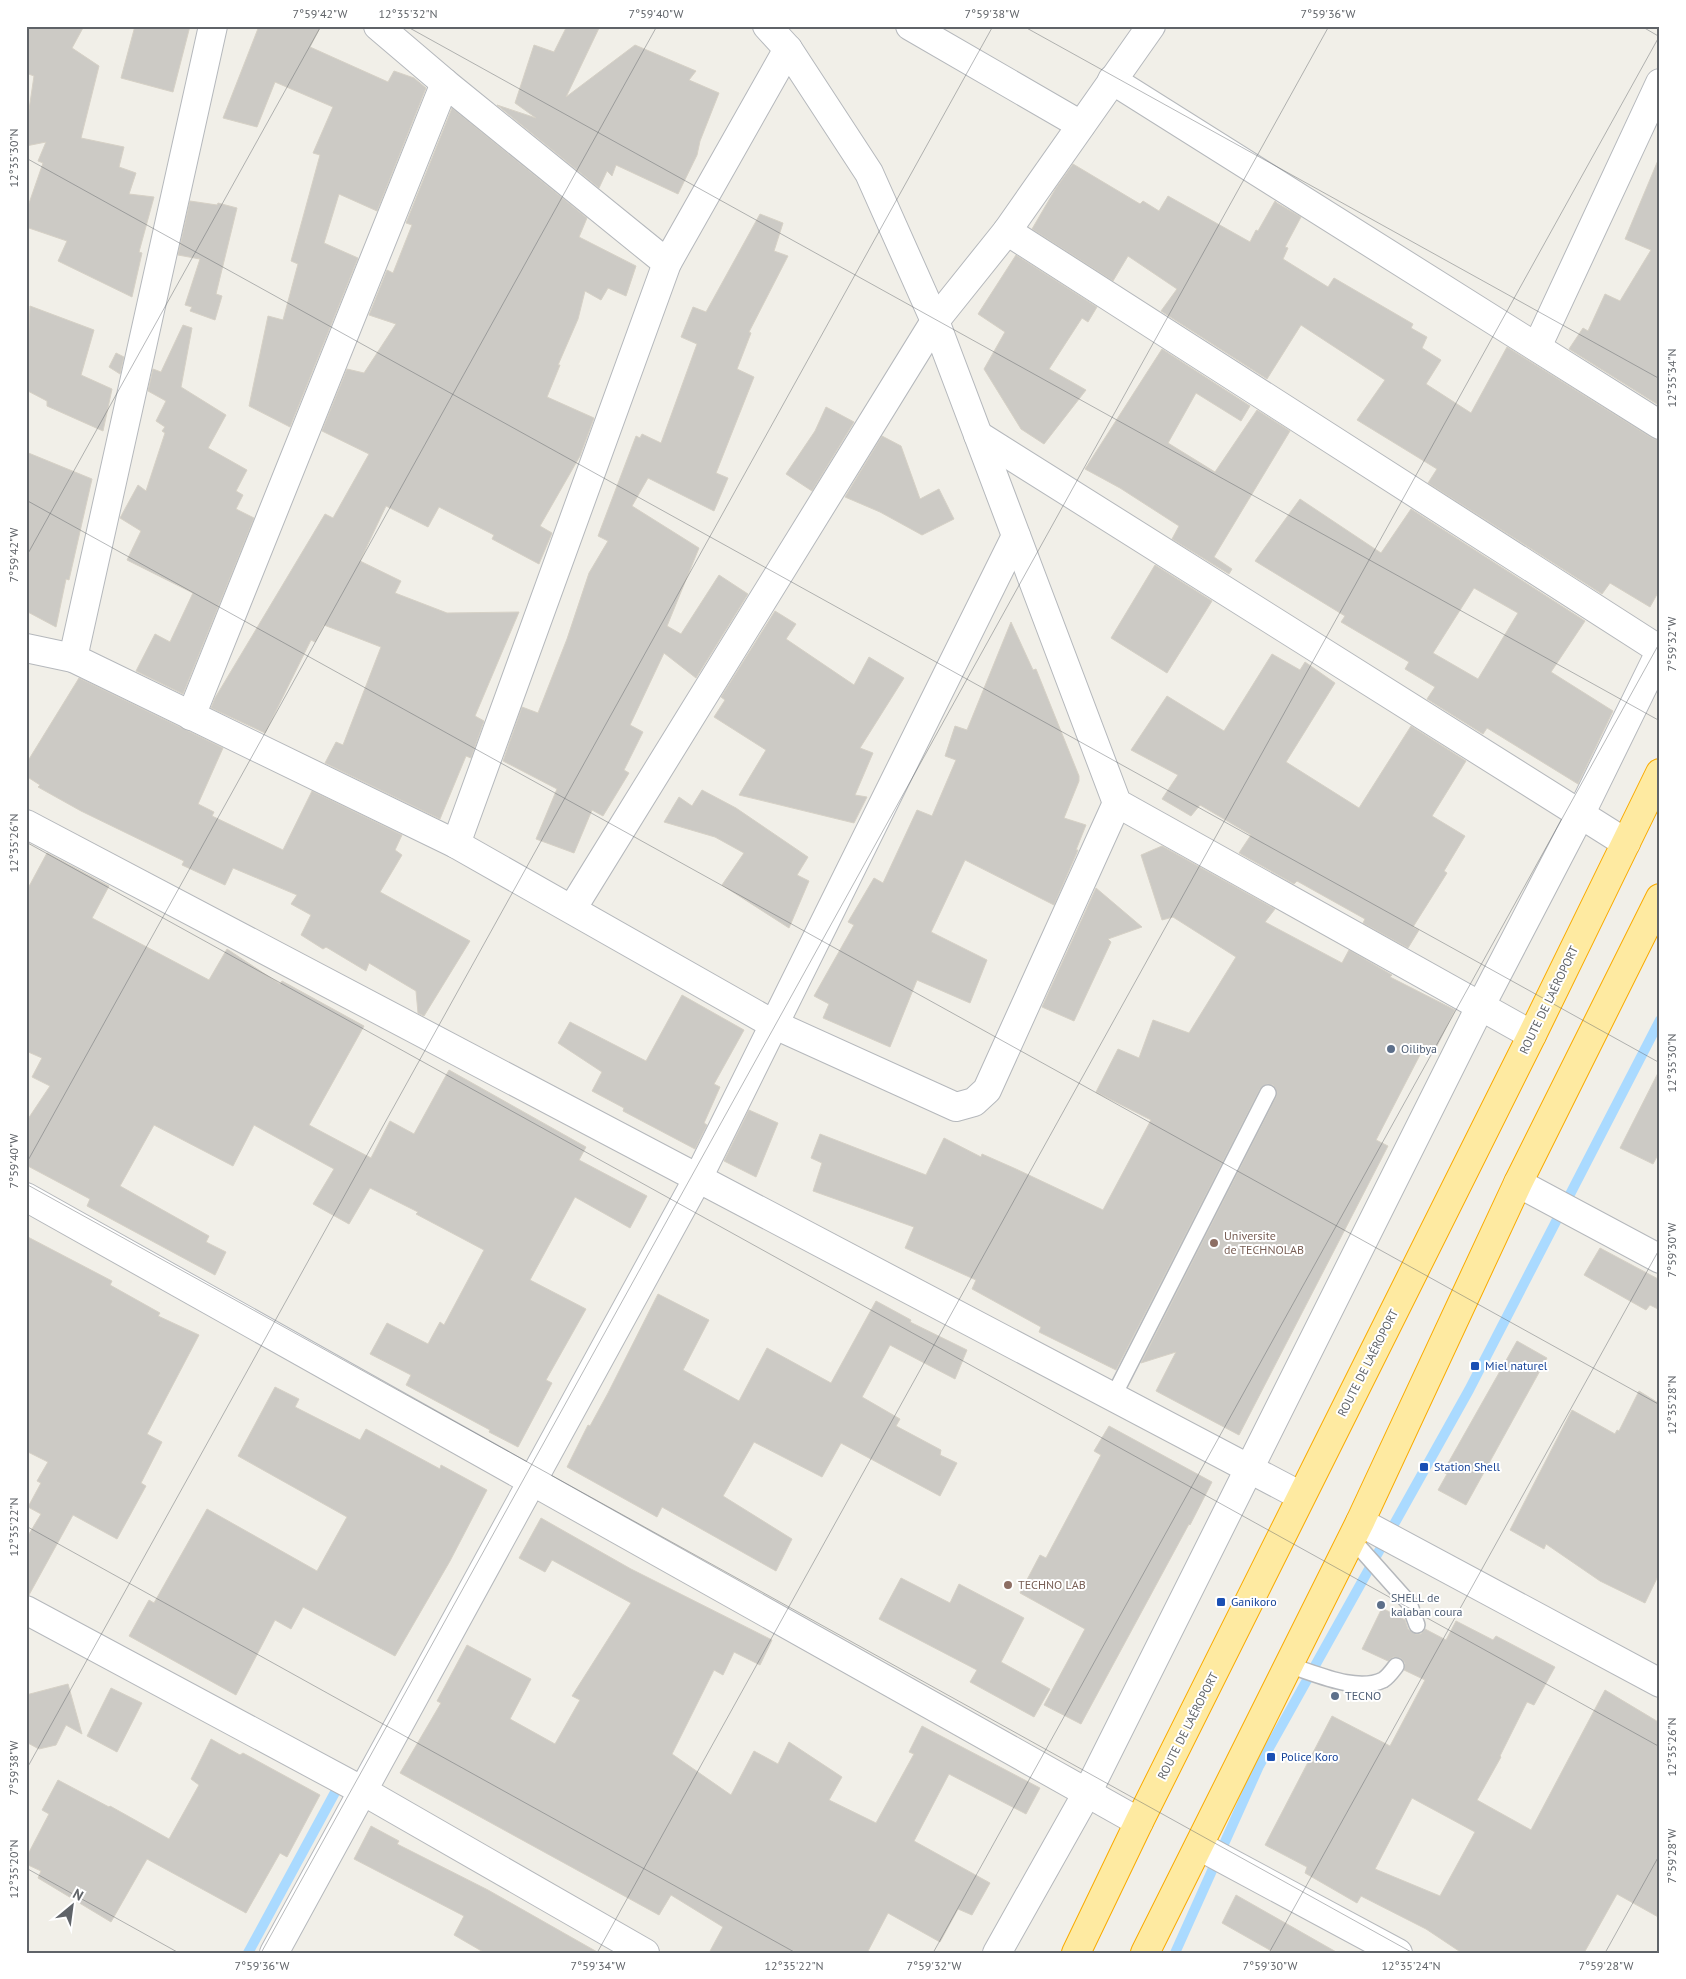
<svg xmlns="http://www.w3.org/2000/svg" width="1686" height="1979" viewBox="0 0 1686 1979" font-family="'PT Sans',sans-serif">
<rect width="100%" height="100%" fill="#f1efe8"/>
<g fill="none" stroke-linecap="round" stroke-linejoin="round">
<g stroke="#aadaff" stroke-width="10">
<path d="M 248,1953 L 339,1785"/>
<path d="M 1175,1953 L 1259,1766 L 1469,1390 L 1660,1020"/>
</g>
</g>
<g fill="#cccac5" stroke="#d6d1c6" fill-rule="evenodd">
<path d="M 26,26 L 84,26 L 72,48 L 99,66 L 81,138 L 124,147 L 119,167 L 136,173 L 129,194 L 154,197 L 139,252 L 142,253 L 132,297 L 58,261 L 67,241 L 26,227 L 26,212 L 43,163 L 38,161 L 46,142 L 26,146 L 26,130 L 34,76 L 26,73 Z"/>
<path d="M 135,26 L 190,26 L 173,92 L 121,78 Z"/>
<path d="M 259,26 L 321,26 L 310,47 L 388,82 L 394,71 L 414,78 L 426,88 L 377,211 L 339,194 L 324,243 L 358,258 L 290,427 L 249,406 L 268,316 L 283,320 L 298,264 L 291,261 L 320,155 L 313,153 L 333,107 L 275,82 L 257,127 L 223,118 Z"/>
<path d="M 567,26 L 600,26 L 566,97 L 635,45 L 696,71 L 689,80 L 719,93 L 700,141 L 697,155 L 678,194 L 616,165 L 612,176 L 607,171 L 599,188 L 497,105 L 536,118 L 515,103 L 534,45 L 554,52 Z"/>
<path d="M 452,108 L 587,218 L 579,237 L 636,266 L 626,296 L 608,288 L 601,300 L 585,291 L 578,319 L 558,365 L 560,365 L 547,397 L 594,418 L 580,456 L 540,526 L 552,533 L 539,564 L 492,539 L 494,535 L 439,507 L 428,527 L 386,506 L 360,561 L 401,581 L 395,593 L 447,613 L 519,612 L 475,716 L 484,721 L 471,758 L 466,756 L 440,819 L 325,763 L 336,742 L 343,745 L 381,647 L 324,625 L 315,642 L 311,640 L 265,733 L 211,708 L 215,698 L 325,514 L 333,518 L 369,454 L 322,431 L 347,369 L 364,373 L 396,324 L 369,315 L 387,270 L 393,273 L 412,225 L 406,223 Z"/>
<path d="M 1659,158 L 1660,158 L 1660,406 L 1569,349 L 1583,328 L 1588,331 L 1605,294 L 1620,301 L 1651,250 L 1625,239 Z"/>
<path d="M 1073,164 L 1140,204 L 1143,201 L 1159,211 L 1168,196 L 1250,242 L 1256,230 L 1258,231 L 1275,201 L 1277,203 L 1301,217 L 1285,247 L 1288,248 L 1283,259 L 1328,287 L 1334,278 L 1413,324 L 1411,328 L 1427,337 L 1422,348 L 1441,360 L 1426,384 L 1471,413 L 1507,347 L 1652,438 L 1660,441 L 1660,589 L 1650,607 L 1610,583 L 1602,594 L 1428,483 L 1437,469 L 1357,420 L 1385,380 L 1301,325 L 1267,379 L 1161,311 L 1177,289 L 1128,256 L 1113,281 L 1032,229 L 1056,188 Z"/>
<path d="M 190,201 L 217,205 L 218,203 L 237,208 L 216,294 L 222,296 L 215,320 L 190,311 L 192,307 L 185,305 L 200,259 L 178,255 Z"/>
<path d="M 760,214 L 783,223 L 774,251 L 788,256 L 749,332 L 751,333 L 737,369 L 754,377 L 716,473 L 728,478 L 714,511 L 648,478 L 632,506 L 699,548 L 667,626 L 681,634 L 719,575 L 748,594 L 696,678 L 664,653 L 630,725 L 643,732 L 624,770 L 629,773 L 603,816 L 592,810 L 574,853 L 536,839 L 557,789 L 503,761 L 522,707 L 538,713 L 567,639 L 589,573 L 608,541 L 598,536 L 636,436 L 640,438 L 642,434 L 661,443 L 697,344 L 681,337 L 693,307 L 706,312 Z"/>
<path d="M 1016,255 L 1097,307 L 1088,322 L 1082,318 L 1049,369 L 1086,390 L 1044,444 L 1021,429 L 984,369 L 1005,332 L 978,314 Z"/>
<path d="M 30,306 L 94,330 L 81,375 L 112,389 L 103,431 L 47,406 L 47,401 L 26,390 L 26,350 L 28,351 Z"/>
<path d="M 183,325 L 192,328 L 181,387 L 226,415 L 208,448 L 247,470 L 236,491 L 243,495 L 236,509 L 254,518 L 183,694 L 136,671 L 155,634 L 170,642 L 193,593 L 127,560 L 141,531 L 120,518 L 138,485 L 146,491 L 165,433 L 162,431 L 165,427 L 156,421 L 166,401 L 148,391 L 153,369 L 161,372 Z"/>
<path d="M 1162,349 L 1250,406 L 1241,421 L 1196,393 L 1168,443 L 1215,472 L 1257,410 L 1290,431 L 1214,557 L 1232,569 L 1229,574 L 1172,539 L 1179,526 L 1120,488 L 1085,469 Z"/>
<path d="M 116,353 L 124,357 L 120,374 L 109,367 Z"/>
<path d="M 826,407 L 854,422 L 812,491 L 786,474 L 815,431 Z"/>
<path d="M 882,436 L 901,446 L 920,499 L 939,489 L 954,519 L 922,535 L 880,512 L 845,497 Z"/>
<path d="M 26,452 L 92,479 L 69,580 L 66,579 L 56,627 L 26,611 Z"/>
<path d="M 1300,499 L 1381,553 L 1411,509 L 1585,621 L 1551,672 L 1613,711 L 1578,784 L 1487,728 L 1483,734 L 1427,699 L 1435,687 L 1405,669 L 1409,662 L 1341,622 L 1345,616 L 1255,561 ZM 1474,588 L 1518,613 L 1478,679 L 1433,653 Z"/>
<path d="M 1155,565 L 1212,601 L 1167,673 L 1111,638 Z"/>
<path d="M 775,611 L 796,624 L 786,639 L 854,685 L 869,657 L 904,678 L 860,748 L 873,753 L 855,795 L 867,797 L 854,823 L 739,795 L 766,750 L 714,717 L 725,700 L 721,697 Z"/>
<path d="M 1011,622 L 1033,670 L 1036,669 L 1079,776 L 1079,781 L 1064,818 L 1086,825 L 1076,850 L 1078,850 L 1054,905 L 965,860 L 931,932 L 987,960 L 970,1003 L 917,980 L 890,1047 L 823,1018 L 829,1004 L 814,996 L 854,925 L 848,922 L 874,878 L 883,883 L 917,810 L 932,816 L 956,760 L 945,756 L 955,726 L 967,730 Z"/>
<path d="M 1272,654 L 1300,670 L 1305,662 L 1335,683 L 1286,762 L 1359,808 L 1411,726 L 1466,761 L 1432,816 L 1465,836 L 1444,871 L 1447,873 L 1413,927 L 1419,930 L 1408,948 L 1363,923 L 1365,919 L 1297,881 L 1294,884 L 1239,853 L 1251,835 L 1200,805 L 1191,816 L 1162,799 L 1178,775 L 1131,750 L 1167,696 L 1224,731 Z"/>
<path d="M 79,678 L 223,748 L 198,804 L 214,812 L 212,816 L 283,850 L 312,791 L 402,835 L 395,850 L 402,855 L 380,892 L 470,941 L 424,1016 L 418,1013 L 416,991 L 369,963 L 366,971 L 326,947 L 323,949 L 301,935 L 311,915 L 291,904 L 297,895 L 233,868 L 225,885 L 182,865 L 184,861 L 81,811 L 38,787 L 40,785 L 26,776 L 26,764 Z"/>
<path d="M 702,790 L 736,808 L 808,857 L 797,875 L 809,881 L 789,928 L 722,885 L 744,853 L 715,837 L 664,822 L 679,797 L 692,806 Z"/>
<path d="M 1162,846 L 1275,909 L 1265,922 L 1342,963 L 1349,950 L 1392,975 L 1390,977 L 1455,1010 L 1433,1054 L 1423,1049 L 1376,1140 L 1388,1146 L 1239,1435 L 1156,1391 L 1176,1352 L 1141,1363 L 1276,1097 L 1277,1092 L 1273,1085 L 1267,1084 L 1260,1089 L 1116,1370 L 1039,1332 L 1041,1327 L 972,1289 L 976,1280 L 905,1248 L 914,1227 L 813,1191 L 822,1163 L 811,1158 L 820,1134 L 926,1175 L 944,1138 L 981,1157 L 982,1154 L 1016,1169 L 1103,1210 L 1151,1120 L 1096,1092 L 1118,1049 L 1139,1058 L 1153,1020 L 1189,1033 L 1236,957 L 1173,917 L 1162,920 L 1141,855 Z"/>
<path d="M 47,853 L 109,886 L 92,918 L 209,980 L 227,949 L 280,984 L 282,981 L 364,1026 L 309,1125 L 371,1158 L 390,1121 L 414,1134 L 449,1070 L 586,1147 L 579,1160 L 647,1196 L 630,1228 L 575,1197 L 530,1280 L 586,1309 L 546,1380 L 552,1383 L 518,1447 L 489,1432 L 490,1430 L 406,1385 L 411,1375 L 370,1354 L 387,1323 L 428,1344 L 440,1322 L 444,1325 L 484,1250 L 416,1214 L 418,1212 L 370,1188 L 349,1224 L 313,1204 L 334,1169 L 254,1125 L 233,1166 L 154,1125 L 120,1186 L 209,1236 L 206,1242 L 226,1252 L 215,1275 L 87,1206 L 90,1199 L 26,1165 L 26,1122 L 50,1086 L 32,1077 L 42,1058 L 26,1051 L 26,892 Z"/>
<path d="M 1096,888 L 1142,927 L 1108,939 L 1111,942 L 1074,1021 L 1042,1007 Z"/>
<path d="M 682,995 L 744,1030 L 714,1084 L 720,1087 L 704,1123 L 707,1125 L 695,1149 L 623,1111 L 624,1108 L 592,1091 L 602,1072 L 558,1043 L 570,1022 L 646,1061 Z"/>
<path d="M 1660,1069 L 1660,1151 L 1653,1164 L 1620,1148 Z"/>
<path d="M 749,1110 L 778,1123 L 756,1177 L 724,1161 Z"/>
<path d="M 26,1236 L 112,1281 L 110,1285 L 160,1313 L 158,1316 L 199,1335 L 147,1434 L 162,1442 L 141,1483 L 146,1486 L 117,1539 L 73,1515 L 29,1595 L 26,1594 L 26,1539 L 41,1514 L 28,1507 L 41,1483 L 37,1481 L 48,1462 L 26,1451 Z"/>
<path d="M 1600,1248 L 1660,1280 L 1660,1310 L 1650,1305 L 1646,1310 L 1584,1275 Z"/>
<path d="M 658,1294 L 709,1320 L 683,1370 L 739,1401 L 767,1348 L 831,1383 L 876,1301 L 911,1320 L 910,1322 L 967,1350 L 955,1379 L 890,1345 L 862,1397 L 900,1419 L 896,1426 L 941,1450 L 940,1455 L 957,1463 L 940,1496 L 841,1443 L 822,1477 L 754,1442 L 723,1496 L 792,1539 L 776,1571 L 662,1507 L 657,1517 L 567,1467 L 588,1425 L 590,1426 L 608,1393 Z"/>
<path d="M 1517,1341 L 1547,1358 L 1466,1505 L 1438,1490 L 1447,1474 L 1443,1472 Z"/>
<path d="M 275,1387 L 299,1399 L 295,1407 L 360,1440 L 366,1429 L 440,1469 L 441,1465 L 487,1490 L 450,1561 L 395,1656 L 303,1607 L 291,1629 L 275,1620 L 236,1695 L 129,1636 L 149,1600 L 154,1603 L 207,1509 L 317,1571 L 347,1517 L 238,1456 Z"/>
<path d="M 1639,1391 L 1660,1404 L 1660,1572 L 1645,1603 L 1600,1581 L 1546,1544 L 1544,1549 L 1510,1530 L 1572,1410 L 1615,1434 L 1617,1430 L 1619,1431 Z"/>
<path d="M 1109,1426 L 1212,1482 L 1190,1525 L 1189,1524 L 1081,1724 L 1044,1705 L 1085,1629 L 1020,1593 L 1040,1555 L 1046,1558 L 1101,1455 L 1094,1451 Z"/>
<path d="M 541,1518 L 631,1569 L 772,1640 L 760,1665 L 734,1652 L 723,1675 L 714,1670 L 672,1754 L 731,1795 L 754,1751 L 778,1764 L 789,1742 L 842,1777 L 829,1800 L 876,1823 L 914,1754 L 909,1752 L 922,1726 L 1040,1788 L 1026,1814 L 949,1774 L 914,1841 L 990,1883 L 972,1915 L 958,1909 L 940,1942 L 888,1913 L 867,1953 L 709,1953 L 723,1927 L 671,1895 L 659,1915 L 400,1773 L 441,1703 L 437,1701 L 467,1645 L 531,1679 L 510,1719 L 555,1744 L 580,1700 L 572,1696 L 631,1603 L 552,1560 L 545,1572 L 519,1558 Z"/>
<path d="M 901,1578 L 950,1603 L 959,1584 L 1024,1618 L 1001,1662 L 1050,1689 L 1034,1717 L 970,1682 L 977,1670 L 879,1619 Z"/>
<path d="M 1382,1608 L 1405,1620 L 1408,1629 L 1415,1634 L 1421,1634 L 1425,1629 L 1446,1640 L 1456,1621 L 1493,1640 L 1496,1636 L 1555,1667 L 1534,1705 L 1527,1702 L 1500,1756 L 1501,1757 L 1477,1800 L 1531,1830 L 1605,1690 L 1660,1723 L 1660,1918 L 1617,1894 L 1584,1953 L 1462,1953 L 1426,1929 L 1361,1896 L 1357,1903 L 1305,1873 L 1307,1867 L 1265,1845 L 1332,1716 L 1390,1746 L 1425,1680 L 1404,1670 L 1405,1663 L 1401,1658 L 1393,1657 L 1388,1661 L 1362,1649 ZM 1412,1798 L 1475,1832 L 1440,1896 L 1375,1869 Z"/>
<path d="M 68,1684 L 82,1734 L 66,1725 L 56,1745 L 39,1749 L 26,1742 L 26,1695 Z"/>
<path d="M 111,1688 L 142,1703 L 117,1752 L 87,1736 Z"/>
<path d="M 211,1739 L 240,1755 L 243,1753 L 320,1795 L 287,1857 L 280,1853 L 246,1913 L 147,1859 L 111,1922 L 38,1878 L 41,1871 L 26,1864 L 26,1858 L 49,1814 L 42,1810 L 58,1780 L 109,1807 L 110,1806 L 169,1839 L 199,1785 L 191,1779 Z"/>
<path d="M 371,1826 L 399,1841 L 397,1844 L 488,1890 L 599,1953 L 485,1953 L 454,1935 L 464,1916 L 354,1859 Z"/>
<path d="M 1236,1895 L 1338,1953 L 1275,1953 L 1222,1923 Z"/>
</g>
<g fill="none" stroke-linecap="round" stroke-linejoin="round">
<g stroke="#b5b8bc" stroke-width="18">
<g id="service">
<path d="M 1113,1397 L 1268,1093"/>
<path d="M 1351,1538 L 1409,1603 L 1417,1625"/>
<path d="M 1288,1665 C 1315,1673 1356,1693 1383,1680 C 1388,1677 1393,1670 1396,1666"/>
</g>
</g>
<g stroke="#b5b8bc" stroke-width="30">
<g id="minor">
<path d="M 378,26 L 445,83 L 667,263"/>
<path d="M 767,26 L 788,49 L 869,173 L 935,321 L 1117,803 L 1532,1035"/>
<path d="M 910,26 L 1081,125"/>
<path d="M 1112,80 L 1660,425"/>
<path d="M 1007,231 L 1660,650"/>
<path d="M 1537,347 L 1660,83"/>
<path d="M 978,435 L 1626,843"/>
<path d="M 26,648 L 73,658 L 456,844 L 773,1024 L 956,1107 L 974,1102 L 987,1090 L 1117,803"/>
<path d="M 73,658 L 213,26"/>
<path d="M 191,716 L 445,83"/>
<path d="M 26,824 L 1301,1496"/>
<path d="M 456,844 L 667,263 L 788,49"/>
<path d="M 572,909 L 935,321 L 1007,231 L 1151,26"/>
<path d="M 1518,1183 L 1660,1259"/>
<path d="M 26,1197 L 1139,1822"/>
<path d="M 1360,1522 L 1660,1683"/>
<path d="M 26,1610 L 363,1791 L 645,1953"/>
<path d="M 1199,1846 L 1398,1953"/>
<path d="M 274,1953 L 698,1178 L 1016,536"/>
<path d="M 997,1953 L 1087,1793 L 1480,1007 L 1580,815 L 1660,652"/>
</g>
</g>
<g stroke="#f9ab00" stroke-width="30">
<g id="trunk">
<path d="M 1076,1953 L 1139,1822 L 1532,1035 L 1660,773"/>
<path d="M 1145,1953 L 1360,1522 L 1518,1183 L 1660,898"/>
</g>
</g>
<use href="#service" stroke="#fff" stroke-width="15"/>
<use href="#minor" stroke="#fff" stroke-width="28"/>
<use href="#trunk" stroke="#feeaa1" stroke-width="28"/>
</g>
<path fill="none" stroke="#5f6368" stroke-width="1" stroke-opacity="0.45" d="M 406,26 L 1660,721M 1023,26 L 1660,379M 1641,26 L 1660,37M 26,158 L 1660,1063M 26,500 L 1660,1405M 26,557 L 321,26M 26,842 L 1660,1747M 26,1164 L 657,26M 26,1184 L 1413,1953M 26,1526 L 796,1953M 26,1770 L 993,26M 26,1868 L 179,1953M 261,1953 L 1329,26M 597,1953 L 1660,35M 933,1953 L 1660,642M 1269,1953 L 1660,1248M 1605,1953 L 1660,1854"/>
<g fill="#5c6f8a" stroke="#fff" stroke-width="2">
<circle cx="1391" cy="1049" r="5"/>
<circle cx="1381" cy="1605" r="5"/>
<circle cx="1335" cy="1696" r="5"/>
</g>
<g fill="#8d6e63" stroke="#fff" stroke-width="2">
<circle cx="1214" cy="1243" r="5"/>
<circle cx="1008" cy="1585" r="5"/>
</g>
<g fill="#1a4fb4" stroke="#fff" stroke-width="2">
<rect x="1470" y="1361" width="10" height="10" rx="2.5"/>
<rect x="1419" y="1462" width="10" height="10" rx="2.5"/>
<rect x="1216" y="1597" width="10" height="10" rx="2.5"/>
<rect x="1266" y="1752" width="10" height="10" rx="2.5"/>
</g>
<g text-anchor="middle" stroke-width="4" stroke-linejoin="round" paint-order="stroke">
<g font-size="12" fill="#5f6368" stroke="#fff">
<text transform="translate(1549 1000) rotate(-64)" y="4">ROUTE DE L'AÉROPORT</text>
<text transform="translate(1368 1363) rotate(-63)" y="4">ROUTE DE L'AÉROPORT</text>
<text transform="translate(1188 1726) rotate(-63)" y="4">ROUTE DE L'AÉROPORT</text>
</g>
<g font-size="12" fill="#4e5e75" stroke="#fff" text-anchor="start">
<text x="1401" y="1053">Oilibya</text>
<text x="1391" y="1602">SHELL de<tspan x="1391" dy="14">kalaban coura</tspan></text>
<text x="1345" y="1700">TECNO</text>
</g>
<g font-size="12" fill="#785e54" stroke="#fff" text-anchor="start">
<text x="1224" y="1240">Universite<tspan x="1224" dy="14">de TECHNOLAB</tspan></text>
<text x="1018" y="1589">TECHNO LAB</text>
</g>
<g font-size="12" fill="#164399" stroke="#fff" text-anchor="start">
<text x="1485" y="1370">Miel naturel</text>
<text x="1434" y="1471">Station Shell</text>
<text x="1231" y="1606">Ganikoro</text>
<text x="1281" y="1761">Police Koro</text>
</g>
</g>
<rect width="1686" height="1979" fill="none" stroke="#ffffff" stroke-width="55"/>
<g transform="translate(72 1906) rotate(29)" stroke="#ffffff" stroke-width="4" paint-order="stroke">
<path d="M0-4L9 19L0 12L-9 19Z" fill="#5f6368"/>
<text y="-8" font-size="14" font-weight="bold" text-anchor="middle" fill="#5f6368">N</text>
</g>
<rect x="28" y="28" width="1630" height="1924" fill="none" stroke="#5f6368" stroke-width="2"/>
<g font-size="12" text-anchor="middle" fill="#5f6368">
<text x="320" y="18">7°59'42"W</text>
<text x="408" y="18">12°35'32"N</text>
<text x="656" y="18">7°59'40"W</text>
<text x="992" y="18">7°59'38"W</text>
<text x="1328" y="18">7°59'36"W</text>
<text transform="translate(14 158) rotate(-90)" y="4">12°35'30"N</text>
<text transform="translate(1672 378) rotate(-90)" y="4">12°35'34"N</text>
<text transform="translate(14 555) rotate(-90)" y="4">7°59'42"W</text>
<text transform="translate(1672 644) rotate(-90)" y="4">7°59'32"W</text>
<text transform="translate(14 843) rotate(-90)" y="4">12°35'26"N</text>
<text transform="translate(1672 1063) rotate(-90)" y="4">12°35'30"N</text>
<text transform="translate(14 1161) rotate(-90)" y="4">7°59'40"W</text>
<text transform="translate(1672 1250) rotate(-90)" y="4">7°59'30"W</text>
<text transform="translate(1672 1405) rotate(-90)" y="4">12°35'28"N</text>
<text transform="translate(14 1527) rotate(-90)" y="4">12°35'22"N</text>
<text transform="translate(1672 1747) rotate(-90)" y="4">12°35'26"N</text>
<text transform="translate(14 1768) rotate(-90)" y="4">7°59'38"W</text>
<text transform="translate(1672 1856) rotate(-90)" y="4">7°59'28"W</text>
<text transform="translate(14 1869) rotate(-90)" y="4">12°35'20"N</text>
<text x="262" y="1970">7°59'36"W</text>
<text x="598" y="1970">7°59'34"W</text>
<text x="794" y="1970">12°35'22"N</text>
<text x="934" y="1970">7°59'32"W</text>
<text x="1270" y="1970">7°59'30"W</text>
<text x="1411" y="1970">12°35'24"N</text>
<text x="1606" y="1970">7°59'28"W</text>
</g>
</svg>
